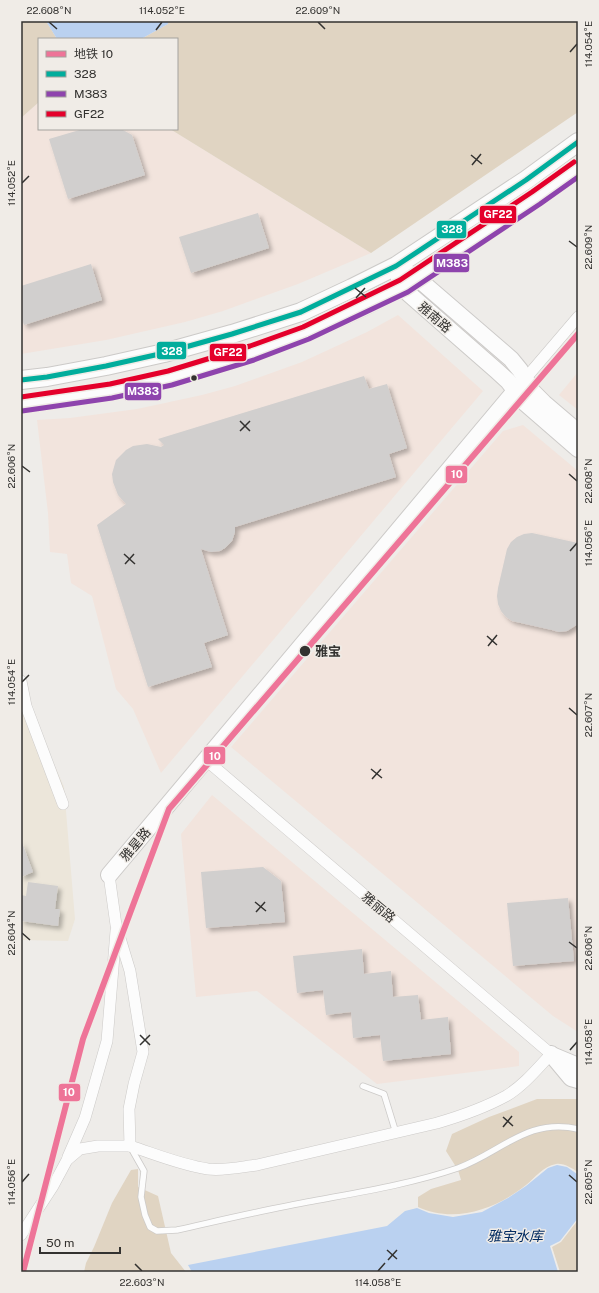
<svg xmlns="http://www.w3.org/2000/svg" width="599" height="1293" viewBox="0 0 599 1293" font-family="'Public Sans','Noto Sans SC',sans-serif">
<defs>
<filter id="shadow"><feDropShadow dx="3.5" dy="3.5" stdDeviation="2" flood-color="#0004"/></filter>
</defs>
<rect width="100%" height="100%" fill="#eeece9"/>
<g fill="#f2e4dd">
<path d="M 39,102 L 39,129 L 170,129 L 371,253 L 298,284 L 223,311 L 185,322 L 106,340 L 21,354 L 21,118 Z"/>
<path d="M 398,315 L 483,391 L 161,773 L 133,709 L 116,689 L 92,596 L 71,583 L 67,554 L 50,552 L 48,513 L 37,420 L 70,418 L 137,409 L 202,395 L 235,386 L 302,362 L 367,332 Z"/>
<path d="M 578,372 L 578,410 L 559,395 Z"/>
<path d="M 523,425 L 578,471 L 578,1032 L 553,1016 L 231,747 L 503,431 Z"/>
<path d="M 212,795 L 519,1052 L 519,1066 L 377,1084 L 257,991 L 196,997 L 181,834 Z"/>
</g>
<path fill="#ece6da" d="M 21,689 L 64,787 L 75,919 L 68,941 L 21,940 Z"/>
<g fill="#e0d4c2">
<path d="M 21,21 L 46,21 L 57,39 L 39,39 L 39,102 L 21,118 Z"/>
<path d="M 168,21 L 578,21 L 578,112 L 371,253 L 170,129 L 177,129 L 177,39 L 141,39 L 168,24 Z"/>
<path d="M 537,1099 L 578,1099 L 578,1172 C 571,1168 564,1163 556,1164 C 543,1166 535,1178 526,1185 C 496,1209 455,1224 418,1207 L 418,1197 L 431,1189 L 461,1180 L 458,1170 L 446,1151 L 452,1134 L 489,1117 Z"/>
<path d="M 138,1169 L 138,1187 L 158,1196 L 171,1253 L 186,1272 L 84,1272 L 86,1263 L 94,1247 L 112,1203 L 131,1170 Z"/>
<path d="M 578,1220 L 578,1272 L 560,1272 L 552,1247 L 561,1242 Z"/>
</g>
<g fill="#bad1f0">
<path d="M 46,21 L 168,21 L 168,24 L 141,39 L 57,39 Z"/>
<path d="M 557,1165 L 567,1167 L 577,1174 L 578,1175 L 578,1218 L 560,1241 L 550,1246 L 558,1272 L 192,1272 L 188,1265 L 387,1226 L 405,1211 L 417,1208 L 429,1213 L 453,1217 L 482,1212 L 508,1198 L 526,1186 L 548,1168 Z"/>
</g>
<g fill="#d1cfce" filter="url(#shadow)">
<path d="M 83,129 L 121,129 L 132,135 L 145,175 L 68,199 L 49,139 Z"/>
<path d="M 258,213 L 269,248 L 191,273 L 179,237 Z"/>
<path d="M 91,264 L 102,300 L 24,325 L 21,316 L 21,286 Z"/>
<path d="M 364,376 L 369,389 L 387,384 L 407,448 L 389,454 L 396,477 L 235,527 L 235,532 L 232,541 L 225,548 L 220,551 L 211,552 L 201,549 L 228,635 L 204,643 L 212,667 L 148,687 L 97,525 L 126,504 L 118,495 L 113,482 L 112,474 L 116,460 L 126,450 L 133,446 L 147,444 L 161,447 L 164,445 L 158,439 Z"/>
<path d="M 532,533 L 578,543 L 578,624 L 567,631 L 559,632 L 552,630 L 512,621 L 506,617 L 501,611 L 498,604 L 497,596 L 498,588 L 507,549 L 511,542 L 517,537 L 524,534 Z"/>
<path d="M 21,840 L 33,872 L 21,877 Z"/>
<path d="M 263,867 L 281,881 L 285,922 L 206,928 L 201,872 Z"/>
<path d="M 28,882 L 58,886 L 55,909 L 60,909 L 58,926 L 21,921 L 21,895 L 26,896 Z"/>
<path d="M 568,898 L 574,961 L 513,966 L 507,903 Z"/>
<path d="M 362,949 L 364,974 L 391,971 L 393,997 L 418,995 L 421,1020 L 448,1017 L 451,1054 L 383,1061 L 380,1035 L 353,1038 L 351,1012 L 326,1015 L 323,990 L 297,993 L 293,956 Z"/>
</g>
<g fill="none" stroke-linecap="round" stroke-linejoin="round">
<g stroke="#cccac8" stroke-width="7">
<g id="lane">
<path d="M 363,1086 L 384,1094 L 396,1133"/>
<path d="M 131,1148 L 144,1171 L 141,1197 L 145,1215 L 150,1227 L 157,1231 L 177,1230 C 222,1220 268,1209 313,1201 C 361,1192 411,1184 458,1168 C 500,1153 528,1117 578,1129"/>
</g>
</g>
<g stroke="#cccac8" stroke-width="12">
<g id="street">
<path d="M 525,379 L 578,317"/>
<path d="M 21,681 L 26,706 L 63,804"/>
<path d="M 130,1146 C 155,1154 181,1165 208,1169 C 224,1171 241,1167 257,1165 L 437,1123 C 461,1116 484,1108 506,1096 C 523,1086 537,1069 551,1054 L 206,760"/>
<path d="M 68,1157 L 85,1118 L 107,1041 L 116,931"/>
<path d="M 21,1235 L 53,1186 L 67,1160 L 80,1149 L 98,1146 L 130,1146 L 129,1109 L 134,1084 L 143,1052 L 130,971 L 116,925 L 109,875"/>
</g>
</g>
<g stroke="#cccac8" stroke-width="18">
<g id="secondary">
<path d="M 396,266 L 401,287 L 497,371 L 508,381 L 525,403 L 578,449"/>
<path d="M 406,272 L 416,277 L 511,359 L 520,370 L 533,392 L 544,403 L 578,432"/>
<path d="M 109,875 L 515,391"/>
<path d="M 551,1054 L 571,1078 L 578,1080"/>
<path d="M 554,1056 L 578,1066"/>
</g>
</g>
<g stroke="#cccac8" stroke-width="20">
<g id="primary">
<path d="M 21,380 L 47,377 L 106,366 L 164,353 L 232,334 L 301,312 L 352,288 L 396,266 L 526,180 L 578,142"/>
<path d="M 21,404 L 111,391 L 170,378 L 252,353 L 306,333 L 360,308 L 404,286 L 536,198 L 578,168"/>
</g>
</g>
<use href="#lane" stroke="#fcfcfc" stroke-width="5.5"/>
<use href="#street" stroke="#fcfcfc" stroke-width="11"/>
<use href="#secondary" stroke="#fcfcfc" stroke-width="16"/>
<use href="#primary" stroke="#fcfcfc" stroke-width="18"/>
<g stroke="#f0ece7" stroke-width="8">
<path id="bus-1" d="M 21,380 L 47,377 L 106,366 L 164,353 L 232,334 L 301,312 L 396,266 L 526,180 L 578,142"/>
</g>
<g stroke="#f0ece7" stroke-width="8">
<path id="bus-2" d="M 22,411 L 112,398 L 172,385 L 254,360 L 309,339 L 408,292 L 540,204 L 578,177"/>
</g>
<g stroke="#f0ece7" stroke-width="8">
<path id="bus-3" d="M 21,397 L 110,384 L 168,371 L 250,346 L 303,327 L 400,280 L 532,192 L 574,162"/>
</g>
<use href="#bus-1" stroke="#01ad9c" stroke-width="5"/>
<use href="#bus-2" stroke="#8e44ad" stroke-width="5"/>
<use href="#bus-3" stroke="#e4002b" stroke-width="5"/>
<g stroke="#f0ece7" stroke-width="9">
<path id="metro-1" d="M 23,1272 L 83,1039 L 169,809 L 578,334"/>
</g>
<use href="#metro-1" stroke="#ee7498" stroke-width="6"/>
</g>
<path fill="none" stroke="#333230" stroke-width="1.5" d="M 49,22 L 57,29M 318,22 L 325,29M 156,30 L 162,22M 570,52 L 577,44M 471,155 L 482,164M 472,165 L 481,154M 22,183 L 29,176M 569,241 L 577,247M 355,288 L 366,297M 356,298 L 365,288M 240,421 L 250,431M 240,431 L 250,421M 22,466 L 30,472M 569,474 L 577,481M 570,551 L 577,543M 124,554 L 135,564M 125,564 L 134,554M 487,636 L 497,645M 488,646 L 497,635M 22,682 L 29,675M 569,708 L 577,715M 371,769 L 382,778M 372,779 L 381,769M 255,902 L 266,911M 256,912 L 265,902M 22,933 L 30,940M 569,942 L 577,948M 140,1035 L 150,1045M 140,1045 L 150,1035M 570,1050 L 577,1042M 503,1117 L 513,1126M 503,1127 L 512,1116M 569,1175 L 577,1182M 22,1182 L 29,1174M 387,1250 L 397,1259M 388,1260 L 397,1250M 135,1264 L 142,1271M 378,1271 L 385,1263"/>
<g fill="#333230" stroke="#f0ece7" stroke-width="1.5">
<circle cx="194" cy="378" r="3.5"/>
<circle cx="305" cy="651" r="6"/>
</g>
<g text-anchor="middle" stroke-width="3" stroke-linejoin="round" paint-order="stroke">
<g font-size="13" fill="#333230" stroke="#f0ece7">
<text transform="translate(435 317) rotate(41)" y="5">雅南路</text>
<text transform="translate(135 844) rotate(-50)" y="5">雅星路</text>
<text transform="translate(379 907) rotate(40)" y="5">雅丽路</text>
</g>
<g font-size="13" font-weight="bold" fill="#333230" stroke="#f0ece7" text-anchor="start">
<text x="315" y="656">雅宝</text>
</g>
<g font-size="14" font-style="italic" fill="#022b61" stroke="#f0ece7">
<text x="515" y="1241">雅宝水库</text>
</g>
</g>
<g stroke="#f0ece7" stroke-width="1.5">
<rect x="479" y="205" width="38" height="19" rx="4" fill="#e4002b"/>
<rect x="436" y="220" width="31" height="19" rx="4" fill="#01ad9c"/>
<rect x="433" y="253" width="37" height="20" rx="4" fill="#8e44ad"/>
<rect x="156" y="341" width="31" height="19" rx="4" fill="#01ad9c"/>
<rect x="209" y="343" width="38" height="19" rx="4" fill="#e4002b"/>
<rect x="124" y="382" width="38" height="19" rx="4" fill="#8e44ad"/>
<rect x="445" y="465" width="23" height="19" rx="4" fill="#ee7498"/>
<rect x="203" y="746" width="23" height="19" rx="4" fill="#ee7498"/>
<rect x="58" y="1083" width="23" height="19" rx="4" fill="#ee7498"/>
</g>
<g font-size="11" text-anchor="middle" font-weight="bold" fill="#fff">
<text x="498" y="218">GF22</text>
<text x="452" y="233">328</text>
<text x="452" y="267">M383</text>
<text x="172" y="355">328</text>
<text x="228" y="356">GF22</text>
<text x="143" y="395">M383</text>
<text x="457" y="478">10</text>
<text x="215" y="760">10</text>
<text x="69" y="1096">10</text>
</g>
<rect width="599" height="1293" fill="none" stroke="#f0ece7" stroke-width="44"/>
<rect x="38" y="38" width="140" height="92" fill="#f0ece7" stroke="#a4a29e"/>
<rect x="46" y="51" width="20" height="6" fill="#ee7498" stroke="#a4a29e"/>
<text x="74" y="58" font-size="12" fill="#333230">地铁 10</text>
<rect x="46" y="71" width="20" height="6" fill="#01ad9c" stroke="#a4a29e"/>
<text x="74" y="78" font-size="12" fill="#333230">328</text>
<rect x="46" y="91" width="20" height="6" fill="#8e44ad" stroke="#a4a29e"/>
<text x="74" y="98" font-size="12" fill="#333230">M383</text>
<rect x="46" y="111" width="20" height="6" fill="#e4002b" stroke="#a4a29e"/>
<text x="74" y="118" font-size="12" fill="#333230">GF22</text>
<path d="M40 1247v6h80v-6" fill="none" stroke="#333230" stroke-width="2"/>
<text x="46" y="1247" font-size="12" fill="#333230" stroke="#f0ece7" stroke-width="3" paint-order="stroke">50 m</text>
<rect x="22" y="22" width="555" height="1249" fill="none" stroke="#333230" stroke-width="1.5"/>
<g font-size="10" text-anchor="middle" fill="#333230">
<text x="49" y="14">22.608°N</text>
<text x="162" y="14">114.052°E</text>
<text x="318" y="14">22.609°N</text>
<text transform="translate(588 44) rotate(-90)" y="4">114.054°E</text>
<text transform="translate(11 183) rotate(-90)" y="4">114.052°E</text>
<text transform="translate(588 247) rotate(-90)" y="4">22.609°N</text>
<text transform="translate(11 466) rotate(-90)" y="4">22.606°N</text>
<text transform="translate(588 481) rotate(-90)" y="4">22.608°N</text>
<text transform="translate(588 543) rotate(-90)" y="4">114.056°E</text>
<text transform="translate(11 682) rotate(-90)" y="4">114.054°E</text>
<text transform="translate(588 715) rotate(-90)" y="4">22.607°N</text>
<text transform="translate(11 933) rotate(-90)" y="4">22.604°N</text>
<text transform="translate(588 948) rotate(-90)" y="4">22.606°N</text>
<text transform="translate(588 1042) rotate(-90)" y="4">114.058°E</text>
<text transform="translate(11 1182) rotate(-90)" y="4">114.056°E</text>
<text transform="translate(588 1182) rotate(-90)" y="4">22.605°N</text>
<text x="142" y="1286">22.603°N</text>
<text x="378" y="1286">114.058°E</text>
</g>
</svg>
